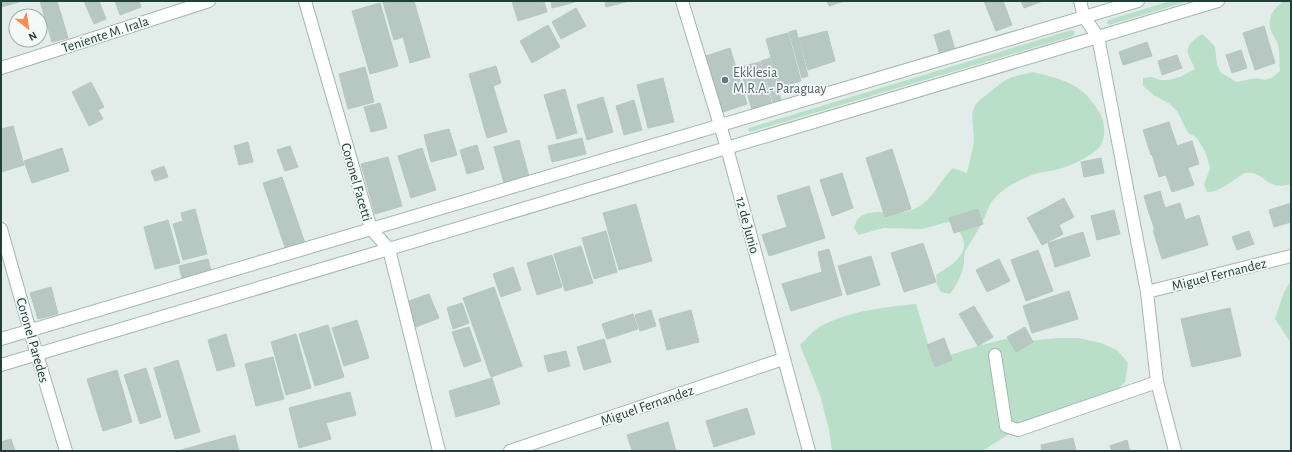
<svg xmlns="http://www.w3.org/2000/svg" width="1292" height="452" viewBox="0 0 1292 452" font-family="'Alegreya Sans',sans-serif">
<rect width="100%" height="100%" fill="#e2ede9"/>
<g fill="#badfc8">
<path d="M 1170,1 L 1189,1 L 1109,25 L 1107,23 L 1108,20 Z"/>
<path d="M 1284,1 L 1291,1 L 1291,184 C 1265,192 1265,170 1245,173 C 1242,174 1240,176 1237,178 C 1227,184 1219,192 1207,192 L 1204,185 L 1210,168 L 1205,151 L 1196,137 L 1188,133 L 1177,111 L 1170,104 L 1155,96 L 1143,86 L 1143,78 L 1152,77 L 1160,80 L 1169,80 L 1180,77 L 1195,69 C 1193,64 1190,59 1188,54 C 1186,44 1195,39 1202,34 L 1209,40 L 1215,47 L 1217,65 L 1221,73 L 1237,82 L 1256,78 L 1265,80 L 1273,77 L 1280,71 C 1279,63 1280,53 1278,45 C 1277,40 1273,36 1271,31 C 1267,18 1273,8 1284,1 Z"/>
<path d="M 1071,30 L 1073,30 L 1075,33 L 1073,36 L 750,132 L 748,130 L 749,128 Z"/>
<path d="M 1033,72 C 1064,80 1082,83 1100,113 C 1105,122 1106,136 1101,145 C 1097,153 1073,165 1065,167 C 1055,171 1045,171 1035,174 C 1022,179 1006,186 996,197 C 988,204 987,214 982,223 C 977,233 970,242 965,252 C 964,256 964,260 964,264 C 961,277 958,283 950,294 L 941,292 L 937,285 L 936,275 C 948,267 969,256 963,239 C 961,234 958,229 956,225 L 948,222 L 922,229 L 884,228 L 876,230 L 859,235 L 854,228 C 855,225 856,221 858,219 C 870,206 894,216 909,211 C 932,204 938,182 953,168 L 967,173 L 974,142 L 972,114 L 975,105 L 981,99 L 1004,81 L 1012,77 Z"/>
<path d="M 1291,281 L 1291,343 L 1275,319 L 1284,292 Z"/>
<path d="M 916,304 L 935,367 L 950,355 L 978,346 L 1005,339 L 1028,341 L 1058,338 L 1078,338 L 1101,343 L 1117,350 L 1128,363 L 1125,382 L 1119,388 L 1093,399 L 1074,403 L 1036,426 L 1011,433 L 982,451 L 832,451 L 829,430 L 820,395 L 800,345 C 807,339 814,329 823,325 C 850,311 886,307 916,304 Z"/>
</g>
<g fill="#b7c8c3" stroke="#b4c7c1">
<path d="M 1,1 L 19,1 L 19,2 L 1,7 Z"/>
<path d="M 40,1 L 57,1 L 68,38 L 52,42 Z"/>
<path d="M 84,1 L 99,1 L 106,19 L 94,24 Z"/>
<path d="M 115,1 L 139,1 L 141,7 L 120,15 Z"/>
<path d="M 386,1 L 414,1 L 430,57 L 410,63 L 403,37 L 394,40 L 383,2 Z"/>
<path d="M 512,1 L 544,1 L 547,12 L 518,21 Z"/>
<path d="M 551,1 L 574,1 L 575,2 L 552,8 Z"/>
<path d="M 605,1 L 629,1 L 606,7 Z"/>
<path d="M 827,1 L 844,1 L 829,6 Z"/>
<path d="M 984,1 L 1003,1 L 1012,25 L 996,31 Z"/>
<path d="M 1021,1 L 1043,1 L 1024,8 Z"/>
<path d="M 380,3 L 398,66 L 370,74 L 352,11 Z"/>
<path d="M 576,8 L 586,26 L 561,39 L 552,22 Z"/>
<path d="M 548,25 L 560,47 L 532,63 L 520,41 Z"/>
<path d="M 1264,26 L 1275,63 L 1255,70 L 1243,33 Z"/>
<path d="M 796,30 L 808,76 L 802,78 L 789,32 Z"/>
<path d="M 949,30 L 955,50 L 940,55 L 934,35 Z"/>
<path d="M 827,31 L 835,61 L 808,70 L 799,38 Z"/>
<path d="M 788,33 L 801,81 L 779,87 L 766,39 Z"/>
<path d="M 1147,42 L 1152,56 L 1123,65 L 1119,52 Z"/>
<path d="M 730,48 L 747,104 L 720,113 L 703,57 Z"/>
<path d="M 1241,50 L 1247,68 L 1232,73 L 1226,55 Z"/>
<path d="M 1177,55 L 1182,68 L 1162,75 L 1158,61 Z"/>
<path d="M 770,58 L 781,100 L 773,102 L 761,61 Z"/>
<path d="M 760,62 L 773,108 L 753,114 L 740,67 Z"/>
<path d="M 496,66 L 501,83 L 493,86 L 507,132 L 487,138 L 469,74 Z"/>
<path d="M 365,67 L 374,102 L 348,109 L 339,74 Z"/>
<path d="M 663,78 L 674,122 L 648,128 L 637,85 Z"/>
<path d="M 91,82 L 104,107 L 98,110 L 103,119 L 89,126 L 72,92 Z"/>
<path d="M 565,89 L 577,133 L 557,139 L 544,95 Z"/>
<path d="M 603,97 L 613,132 L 587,140 L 577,105 Z"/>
<path d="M 634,100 L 642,130 L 624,135 L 616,106 Z"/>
<path d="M 380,103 L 387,128 L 371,132 L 364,107 Z"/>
<path d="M 1169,122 L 1177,146 L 1151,155 L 1143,130 Z"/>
<path d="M 13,126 L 24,165 L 1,172 L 1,129 Z"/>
<path d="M 449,129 L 457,155 L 431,162 L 424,135 Z"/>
<path d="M 582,138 L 586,154 L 552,162 L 548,146 Z"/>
<path d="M 519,140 L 530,180 L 505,187 L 494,147 Z"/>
<path d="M 1192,141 L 1199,164 L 1159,177 L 1152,154 Z"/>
<path d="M 248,142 L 253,162 L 239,165 L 234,146 Z"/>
<path d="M 477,145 L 484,169 L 467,174 L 460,150 Z"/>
<path d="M 290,146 L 298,167 L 285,171 L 277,150 Z"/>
<path d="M 62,148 L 69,171 L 32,183 L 24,161 Z"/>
<path d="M 422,148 L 436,190 L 411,198 L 398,156 Z"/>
<path d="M 892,149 L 911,209 L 885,217 L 866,158 Z"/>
<path d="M 388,157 L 402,206 L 375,214 L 361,164 Z"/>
<path d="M 1101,158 L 1104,173 L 1084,177 L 1081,162 Z"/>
<path d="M 164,166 L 168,177 L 155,181 L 151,171 Z"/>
<path d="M 1188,168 L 1194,185 L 1172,192 L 1166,175 Z"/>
<path d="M 842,173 L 853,208 L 832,216 L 820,180 Z"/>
<path d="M 282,177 L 306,246 L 287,253 L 263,183 Z"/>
<path d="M 809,186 L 825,238 L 769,256 L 762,235 L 787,227 L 777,196 Z"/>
<path d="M 1160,191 L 1165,208 L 1149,213 L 1144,196 Z"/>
<path d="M 1064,198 L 1074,217 L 1059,225 L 1063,234 L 1042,245 L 1027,218 Z"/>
<path d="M 1180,203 L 1185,220 L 1199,215 L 1208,245 L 1162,259 L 1153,230 L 1155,230 L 1149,213 Z"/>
<path d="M 1291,203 L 1291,222 L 1274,227 L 1269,210 Z"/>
<path d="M 636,204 L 652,261 L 619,270 L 603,213 Z"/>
<path d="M 195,209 L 207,254 L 183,260 L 173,224 L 183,221 L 181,213 Z"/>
<path d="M 978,209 L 983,224 L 954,233 L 949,218 Z"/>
<path d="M 1114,210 L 1120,234 L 1097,240 L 1091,216 Z"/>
<path d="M 168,220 L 180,263 L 155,269 L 144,227 Z"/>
<path d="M 606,231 L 617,272 L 594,279 L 582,238 Z"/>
<path d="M 1249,231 L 1254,244 L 1237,250 L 1232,237 Z"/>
<path d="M 1083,232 L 1090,256 L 1055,267 L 1048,243 Z"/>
<path d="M 923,243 L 936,282 L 904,292 L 891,253 Z"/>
<path d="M 581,246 L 593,283 L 565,291 L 554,254 Z"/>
<path d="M 829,249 L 842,295 L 791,311 L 782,284 L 822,272 L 818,252 Z"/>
<path d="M 1038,250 L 1053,291 L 1026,301 L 1011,260 Z"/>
<path d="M 552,255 L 562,287 L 537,295 L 527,263 Z"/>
<path d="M 871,256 L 880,285 L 847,295 L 838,266 Z"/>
<path d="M 208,259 L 212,274 L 183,282 L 179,266 Z"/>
<path d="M 999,259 L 1010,281 L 987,292 L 976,270 Z"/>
<path d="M 513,267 L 521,290 L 501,297 L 493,274 Z"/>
<path d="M 51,287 L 58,314 L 38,319 L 30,293 Z"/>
<path d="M 494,287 L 522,366 L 491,377 L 463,298 Z"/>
<path d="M 1069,291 L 1078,319 L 1032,333 L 1023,306 Z"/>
<path d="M 429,294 L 439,318 L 416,327 L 406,302 Z"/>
<path d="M 462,303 L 469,323 L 453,329 L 447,308 Z"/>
<path d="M 974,306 L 993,337 L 978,346 L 959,314 Z"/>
<path d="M 1230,308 L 1241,356 L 1192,367 L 1181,319 Z"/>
<path d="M 651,310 L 656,326 L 640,331 L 635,315 Z"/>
<path d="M 691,310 L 699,342 L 667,350 L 659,319 Z"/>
<path d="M 633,314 L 638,329 L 607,339 L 602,324 Z"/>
<path d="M 357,320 L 369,358 L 344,366 L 332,328 Z"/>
<path d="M 328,325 L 344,377 L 315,386 L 299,334 Z"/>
<path d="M 469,327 L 481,361 L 464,367 L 452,332 Z"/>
<path d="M 1025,327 L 1033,342 L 1016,352 L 1007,337 Z"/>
<path d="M 226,334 L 235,366 L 217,371 L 208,340 Z"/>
<path d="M 296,334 L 311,388 L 286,395 L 271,342 Z"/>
<path d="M 944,338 L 952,360 L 935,367 L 927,345 Z"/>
<path d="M 604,339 L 611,362 L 584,370 L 577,347 Z"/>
<path d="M 566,351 L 570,366 L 548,372 L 544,356 Z"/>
<path d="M 273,357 L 284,399 L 256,406 L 245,364 Z"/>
<path d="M 178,360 L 200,432 L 175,439 L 154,368 Z"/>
<path d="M 146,368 L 161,417 L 140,424 L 124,375 Z"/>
<path d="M 117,370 L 132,422 L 103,431 L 87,379 Z"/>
<path d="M 492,378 L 500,404 L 456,417 L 449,391 Z"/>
<path d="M 350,392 L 356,415 L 326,423 L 331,439 L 299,448 L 289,408 Z"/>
<path d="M 747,408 L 755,434 L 714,447 L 706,421 Z"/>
<path d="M 668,422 L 676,451 L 632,451 L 627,435 Z"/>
<path d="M 235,435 L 239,451 L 182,451 L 181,450 Z"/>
<path d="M 1073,438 L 1076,451 L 1042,451 L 1041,445 Z"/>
<path d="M 11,439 L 15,451 L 1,451 L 1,442 Z"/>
<path d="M 1127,440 L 1130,451 L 1112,451 L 1110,446 Z"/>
</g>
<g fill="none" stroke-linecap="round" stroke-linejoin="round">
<g stroke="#a4b5b1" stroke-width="14">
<g id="minor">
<path d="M 305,1 L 371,229 L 389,249 L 439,451"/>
<path d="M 682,1 L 727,148 L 809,451"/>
<path d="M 1080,1 L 1084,17 L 1098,37 L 1147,292 L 1157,382 L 1175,451"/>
<path d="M 1,68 L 209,1"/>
<path d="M 1,229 L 30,331 L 66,451"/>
<path d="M 1147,292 L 1291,256"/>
<path d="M 1,339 L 1138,1"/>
<path d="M 995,355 L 1006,426 L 1018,430 L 1157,382"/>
<path d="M 1,365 L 1218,1"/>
<path d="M 510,451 L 783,359"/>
</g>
</g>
<use href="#minor" stroke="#fff" stroke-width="12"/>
</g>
<circle fill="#6b7280" stroke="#f3f9f7" stroke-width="1.5" cx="725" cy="80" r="4"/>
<g text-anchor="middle" stroke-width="3.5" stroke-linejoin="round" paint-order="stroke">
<g font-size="14" fill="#213f3a" stroke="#f3f9f7">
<text transform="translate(105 34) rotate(-18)" y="5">Teniente M. Irala</text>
<text transform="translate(357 182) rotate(74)" y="5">Coronel Facetti</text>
<text transform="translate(748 225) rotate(75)" y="5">12 de Junio</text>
<text transform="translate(1219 274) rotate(-14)" y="5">Miguel Fernandez</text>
<text transform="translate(33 340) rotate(74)" y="5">Coronel Paredes</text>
<text transform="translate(647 405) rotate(-19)" y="5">Miguel Fernandez</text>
</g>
<g font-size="14" fill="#5b616d" stroke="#f3f9f7" text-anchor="start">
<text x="733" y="77">Ekklesia<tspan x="733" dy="16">M.R.A.- Paraguay</tspan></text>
</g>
</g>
<rect width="1292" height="452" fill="none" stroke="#213f3a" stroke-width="4"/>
<g transform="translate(28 28) rotate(150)"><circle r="19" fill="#f3f9f7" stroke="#9fafab"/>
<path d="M0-3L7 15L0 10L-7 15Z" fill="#fa8c53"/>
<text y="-6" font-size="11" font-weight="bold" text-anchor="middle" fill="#213f3a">N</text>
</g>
</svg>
